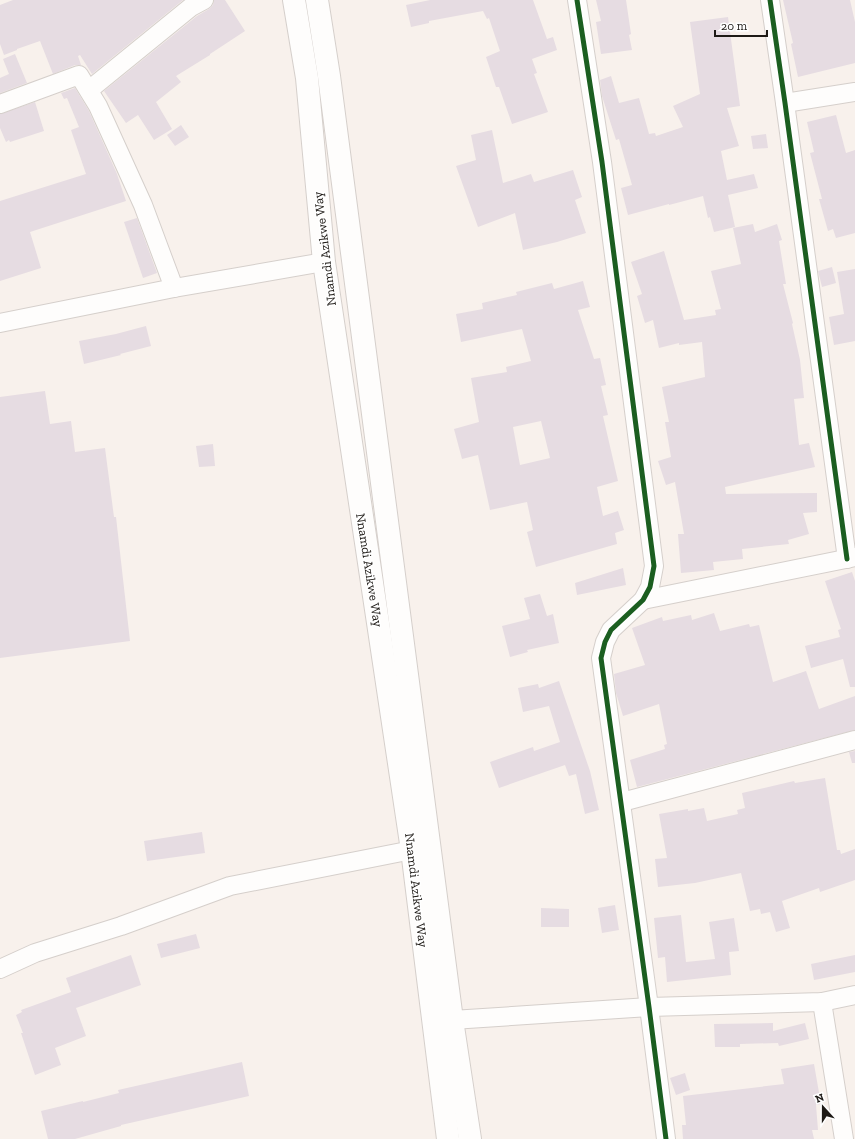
<svg xmlns="http://www.w3.org/2000/svg" width="855" height="1139" viewBox="0 0 855 1139" font-family="'Zilla Slab',serif">
<rect width="100%" height="100%" fill="#f8f1ec"/>
<g fill="#e6dce2" fill-rule="evenodd">
<path d="M 13,0 L 183,0 L 92,74 L 80,55 L 78,56 L 81,65 L 75,65 L 53,74 L 40,41 L 17,49 L 17,50 L 4,55 L 0,44 L 0,5 Z"/>
<path d="M 214,0 L 225,0 L 245,31 L 210,54 L 210,55 L 176,76 L 181,82 L 156,102 L 172,129 L 154,140 L 138,115 L 126,123 L 104,91 L 197,16 L 209,9 L 213,5 Z"/>
<path d="M 430,0 L 533,0 L 547,39 L 553,37 L 557,50 L 532,59 L 537,73 L 534,74 L 548,112 L 512,124 L 499,87 L 496,87 L 486,57 L 500,51 L 489,18 L 487,19 L 483,11 L 429,21 L 429,23 L 411,27 L 406,5 Z"/>
<path d="M 596,0 L 626,0 L 631,34 L 629,35 L 632,50 L 601,54 L 596,22 L 601,21 Z"/>
<path d="M 783,0 L 850,0 L 855,22 L 855,63 L 798,77 L 791,44 L 793,43 Z"/>
<path d="M 728,17 L 740,106 L 727,108 L 739,146 L 721,151 L 727,180 L 754,174 L 758,188 L 728,195 L 735,227 L 714,232 L 710,217 L 708,218 L 703,196 L 669,205 L 669,204 L 628,215 L 621,188 L 632,185 L 619,139 L 616,140 L 602,96 L 600,80 L 611,76 L 619,103 L 639,98 L 649,134 L 655,133 L 656,136 L 683,127 L 673,106 L 700,94 L 690,22 Z"/>
<path d="M 15,54 L 27,83 L 0,93 L 0,78 L 9,74 L 3,59 Z"/>
<path d="M 75,88 L 89,111 L 117,174 L 126,201 L 30,232 L 41,268 L 0,281 L 0,201 L 86,174 L 71,130 L 79,127 L 67,98 L 64,99 L 61,93 Z"/>
<path d="M 35,102 L 44,131 L 10,142 L 9,140 L 6,142 L 0,128 L 0,114 Z"/>
<path d="M 836,115 L 846,153 L 855,150 L 855,233 L 836,238 L 833,229 L 828,231 L 819,199 L 822,199 L 810,153 L 814,152 L 807,122 Z"/>
<path d="M 181,125 L 189,137 L 175,146 L 167,135 Z"/>
<path d="M 492,130 L 503,183 L 531,174 L 534,182 L 573,170 L 582,197 L 575,200 L 586,233 L 557,242 L 523,250 L 515,213 L 478,227 L 456,166 L 476,160 L 471,135 Z"/>
<path d="M 766,134 L 768,148 L 753,149 L 751,136 Z"/>
<path d="M 137,218 L 157,273 L 143,278 L 124,222 Z"/>
<path d="M 753,224 L 755,232 L 777,224 L 782,240 L 779,241 L 786,284 L 783,284 L 793,323 L 792,324 L 800,360 L 804,398 L 794,399 L 799,445 L 809,443 L 815,467 L 725,487 L 726,494 L 817,493 L 817,512 L 803,513 L 809,534 L 788,540 L 789,544 L 742,549 L 743,559 L 713,562 L 714,570 L 681,573 L 678,534 L 684,534 L 675,482 L 666,485 L 658,461 L 671,457 L 665,422 L 669,422 L 662,387 L 705,377 L 702,342 L 679,345 L 679,343 L 659,348 L 653,320 L 645,323 L 637,296 L 642,294 L 631,262 L 664,251 L 684,320 L 716,315 L 715,310 L 721,309 L 711,271 L 741,264 L 733,228 Z"/>
<path d="M 832,267 L 836,283 L 822,287 L 818,271 Z"/>
<path d="M 855,269 L 855,341 L 834,345 L 829,317 L 844,314 L 837,272 Z"/>
<path d="M 583,281 L 590,307 L 578,310 L 594,359 L 600,358 L 606,385 L 601,386 L 608,415 L 603,416 L 618,481 L 597,487 L 603,516 L 618,511 L 624,530 L 615,533 L 617,544 L 536,567 L 527,532 L 533,530 L 527,502 L 490,510 L 478,455 L 462,459 L 454,429 L 479,422 L 471,378 L 507,372 L 506,367 L 531,361 L 522,329 L 461,342 L 456,314 L 483,309 L 482,303 L 517,295 L 516,292 L 552,283 L 554,289 ZM 541,421 L 550,458 L 520,465 L 513,427 Z"/>
<path d="M 146,326 L 151,346 L 120,354 L 121,355 L 84,364 L 79,341 L 116,334 Z"/>
<path d="M 45,391 L 50,424 L 71,421 L 75,452 L 105,448 L 114,517 L 116,517 L 130,641 L 0,658 L 0,397 Z"/>
<path d="M 213,444 L 215,466 L 199,467 L 196,446 Z"/>
<path d="M 623,568 L 626,585 L 577,595 L 575,583 Z"/>
<path d="M 852,572 L 855,581 L 855,687 L 850,687 L 843,659 L 811,668 L 805,646 L 840,637 L 838,630 L 841,629 L 825,581 Z"/>
<path d="M 540,594 L 547,616 L 553,614 L 559,643 L 527,650 L 528,652 L 510,657 L 502,626 L 530,619 L 524,598 Z"/>
<path d="M 714,613 L 720,631 L 749,624 L 750,627 L 759,625 L 773,682 L 806,671 L 819,709 L 855,696 L 855,730 L 637,787 L 630,760 L 665,749 L 664,745 L 667,744 L 659,704 L 623,716 L 616,693 L 614,674 L 645,665 L 632,628 L 662,617 L 663,621 L 691,615 L 692,620 Z"/>
<path d="M 559,681 L 590,771 L 599,810 L 585,814 L 576,774 L 569,776 L 565,765 L 499,788 L 490,762 L 533,747 L 534,751 L 560,742 L 549,706 L 523,712 L 518,688 L 538,684 L 539,688 Z"/>
<path d="M 855,751 L 855,763 L 852,763 L 849,752 Z"/>
<path d="M 825,778 L 837,850 L 840,850 L 841,854 L 855,849 L 855,880 L 820,892 L 819,888 L 782,901 L 790,928 L 776,932 L 770,912 L 761,914 L 760,909 L 750,911 L 741,873 L 695,883 L 658,887 L 655,859 L 667,858 L 659,814 L 688,809 L 688,811 L 704,808 L 707,821 L 738,814 L 737,810 L 745,808 L 742,793 L 794,781 L 795,783 Z"/>
<path d="M 202,832 L 205,853 L 147,861 L 144,841 Z"/>
<path d="M 615,905 L 619,930 L 602,933 L 598,908 Z"/>
<path d="M 541,908 L 569,909 L 569,927 L 541,927 Z"/>
<path d="M 681,915 L 686,962 L 715,959 L 709,922 L 734,918 L 739,951 L 729,952 L 731,975 L 667,982 L 665,957 L 658,958 L 654,918 Z"/>
<path d="M 196,934 L 200,948 L 161,958 L 157,944 Z"/>
<path d="M 131,955 L 141,985 L 76,1008 L 86,1036 L 55,1048 L 61,1065 L 35,1075 L 21,1033 L 23,1033 L 16,1015 L 22,1012 L 21,1010 L 71,992 L 66,978 Z"/>
<path d="M 855,955 L 855,972 L 814,980 L 811,964 Z"/>
<path d="M 773,1023 L 773,1031 L 805,1023 L 809,1039 L 779,1046 L 778,1043 L 740,1044 L 740,1047 L 715,1047 L 714,1024 Z"/>
<path d="M 242,1062 L 249,1096 L 121,1125 L 121,1126 L 75,1139 L 48,1139 L 41,1111 L 83,1101 L 83,1102 L 119,1093 L 118,1090 Z"/>
<path d="M 814,1064 L 821,1104 L 816,1105 L 818,1130 L 812,1130 L 814,1139 L 683,1139 L 682,1125 L 686,1125 L 683,1096 L 784,1084 L 781,1069 Z"/>
<path d="M 685,1073 L 690,1090 L 676,1095 L 670,1078 Z"/>
</g>
<g fill="none" stroke-linecap="round" stroke-linejoin="round">
<g stroke="#d5cfcb" stroke-width="20">
<g id="minor">
<path d="M 577,0 L 602,162 L 654,566 L 650,587 L 643,600 L 611,630 L 605,642 L 601,658 L 649,1007 L 666,1139"/>
<path d="M 770,0 L 785,103 L 847,559"/>
<path d="M 89,90 L 191,7 L 204,0"/>
<path d="M 785,103 L 855,92"/>
<path d="M 0,104 L 79,75 L 98,106 L 143,205 L 174,288"/>
<path d="M 0,323 L 174,288 L 324,262"/>
<path d="M 643,600 L 855,557"/>
<path d="M 622,802 L 855,740"/>
<path d="M 0,969 L 35,953 L 121,926 L 230,886 L 412,850"/>
<path d="M 822,1002 L 844,1139"/>
<path d="M 452,1020 L 649,1007 L 822,1002 L 855,995"/>
</g>
</g>
<g stroke="#d5cfcb" stroke-width="24">
<g id="trunk">
<path d="M 294,0 L 307,78 L 324,262 L 412,850 L 448,1139"/>
<path d="M 317,0 L 329,76 L 452,1020 L 470,1139"/>
</g>
</g>
<use href="#minor" stroke="#fefdfc" stroke-width="18"/>
<use href="#trunk" stroke="#fefdfc" stroke-width="22"/>
<g stroke="#fff" stroke-width="8">
<g id="cycleway">
<path d="M 577,0 L 602,162 L 654,566 L 650,587 L 643,600 L 611,630 L 605,642 L 601,658 L 649,1007 L 666,1139"/>
<path d="M 770,0 L 785,103 L 847,559"/>
</g>
</g>
<use href="#cycleway" stroke="#1b5e20" stroke-width="5"/>
</g>
<g text-anchor="middle" stroke-width="3" stroke-linejoin="round" paint-order="stroke">
<g font-size="13" fill="#1e1a16" stroke="#fff">
<text transform="translate(324 249) rotate(-97)" y="5">Nnamdi Azikwe Way</text>
<text transform="translate(370 570) rotate(81)" y="5">Nnamdi Azikwe Way</text>
<text transform="translate(417 890) rotate(83)" y="5">Nnamdi Azikwe Way</text>
</g>
</g>
<g transform="translate(823 1107) rotate(339)" stroke="#ffffff" stroke-width="3" paint-order="stroke">
<path d="M0-3L7 15L0 10L-7 15Z" fill="#1e1a16"/>
<text y="-6" font-size="11" font-weight="bold" text-anchor="middle" fill="#1e1a16">N</text>
</g>
<path d="M715 30v6h52v-6" fill="none" stroke="#1e1a16" stroke-width="2"/>
<text x="721" y="30" font-size="12" fill="#1e1a16" stroke="#ffffff" stroke-width="3" paint-order="stroke">20 m</text>
</svg>
